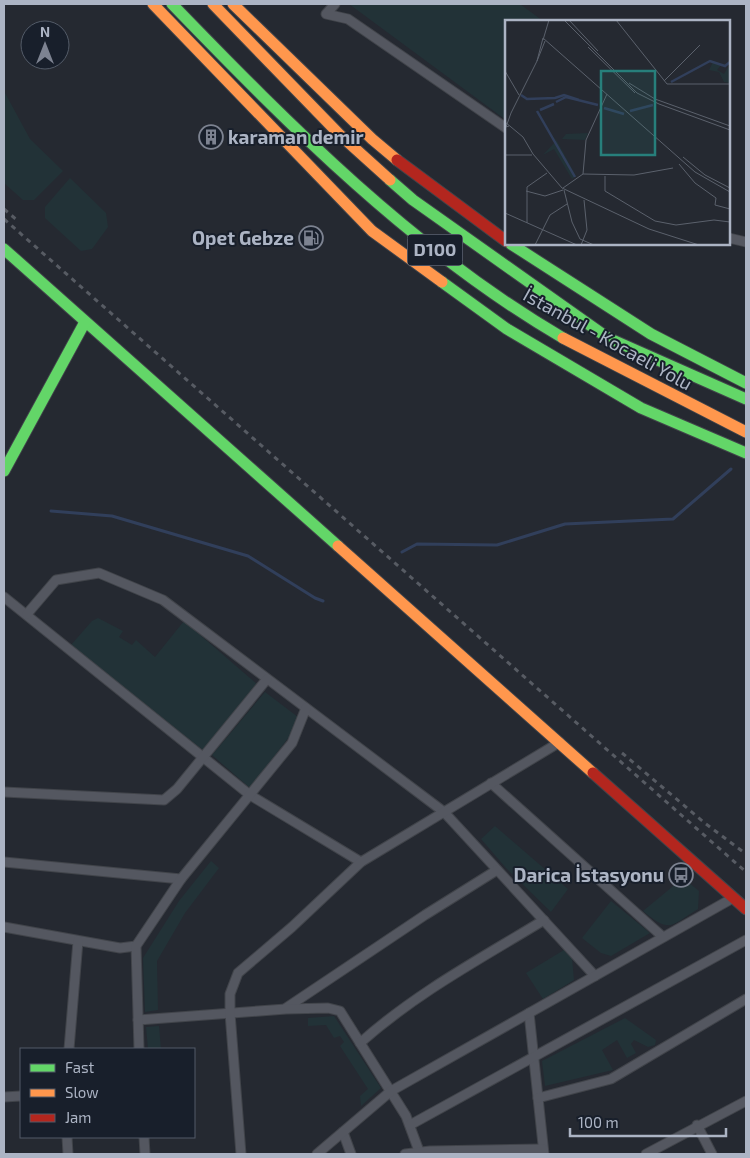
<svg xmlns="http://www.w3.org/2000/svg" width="750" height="1158" viewBox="0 0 750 1158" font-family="'Exo 2',sans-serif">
<rect width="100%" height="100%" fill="#252931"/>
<g fill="#223237">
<path d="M 349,4 L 520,4 L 543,21 L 506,21 L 506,120 Z"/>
<path d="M 4,91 L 30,139 L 63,171 L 34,200 L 23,200 L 4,183 Z"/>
<path d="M 70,178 L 106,213 L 108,227 L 92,249 L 81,251 L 45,218 L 45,207 Z"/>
<path d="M 98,618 L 123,631 L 119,637 L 132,645 L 136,640 L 155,657 L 184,621 L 258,685 L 204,751 L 71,645 L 92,621 Z"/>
<path d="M 265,692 L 298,717 L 289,737 L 250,788 L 212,755 Z"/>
<path d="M 495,826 L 568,889 L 551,912 L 506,868 L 481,839 Z"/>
<path d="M 211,861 L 219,868 L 185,913 L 157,961 L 158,1010 L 145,1012 L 143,958 L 179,901 Z"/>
<path d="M 683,878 L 699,891 L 698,909 C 670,926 671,934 643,911 Z"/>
<path d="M 611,901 L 650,933 L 611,956 L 601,953 L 582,938 Z"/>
<path d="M 564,950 L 572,958 L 574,980 L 543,999 L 526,973 Z"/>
<path d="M 334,1016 L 381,1088 L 361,1106 L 360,1096 L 368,1089 L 340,1046 L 344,1042 L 340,1036 L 334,1038 L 326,1025 L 308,1026 L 308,1018 Z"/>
<path d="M 625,1018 L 656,1040 L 655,1045 L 648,1047 L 634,1040 L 631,1044 L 636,1053 L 627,1058 L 617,1040 L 602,1050 L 613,1070 L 545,1086 L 542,1061 Z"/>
<path d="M 159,1026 L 161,1049 L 148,1049 L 146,1027 Z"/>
</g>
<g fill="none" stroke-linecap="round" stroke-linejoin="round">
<g stroke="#313f5b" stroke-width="3">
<path d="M 51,511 L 112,516 L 248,556 L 315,598 L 323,601"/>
<path d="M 402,552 L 417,544 L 497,545 L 565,524 L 673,519 L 731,469"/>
</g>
<g stroke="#41444a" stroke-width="11">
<g id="street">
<path d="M 335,4 L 326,14 L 348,19 L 506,128"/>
<path d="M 729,238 L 746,242"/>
<path d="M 4,597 L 250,795 L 361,862"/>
<path d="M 27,614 L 56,580 L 99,573 L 163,600 L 444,812 L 595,976"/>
<path d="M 491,783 L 663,937"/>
<path d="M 4,792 L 164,800 L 177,789 L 267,679"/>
<path d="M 4,862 L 181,879"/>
<path d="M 4,927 L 120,948 L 136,946"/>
<path d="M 286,1008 L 425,915 L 497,870"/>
<path d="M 529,1013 L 544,1154"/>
<path d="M 138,1020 L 286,1009 L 328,1008 L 340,1011 L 406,1116 L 419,1151"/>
<path d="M 360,1043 C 416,993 480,959 544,920"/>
<path d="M 69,1049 L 78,941"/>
<path d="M 139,1049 L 136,946 L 181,879 L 292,743 L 306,708"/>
<path d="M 4,1097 L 21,1096"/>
<path d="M 538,1098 L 611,1079 L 746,999"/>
<path d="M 410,1125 L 746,940"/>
<path d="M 697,1125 L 712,1154"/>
<path d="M 343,1132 L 351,1154"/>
<path d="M 67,1137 L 68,1154"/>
<path d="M 144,1137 L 145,1154"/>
<path d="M 241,1154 L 230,1013 L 230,994 L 238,973 L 292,927 L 361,862 L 560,742"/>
<path d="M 317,1154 L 391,1091 L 733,898"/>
<path d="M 405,1154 L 430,1151 L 543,1149"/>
<path d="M 646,1154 L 746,1101"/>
</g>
</g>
<g stroke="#41444a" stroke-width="13">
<g id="fast">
<path d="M 172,4 C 291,127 414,251 563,338"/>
<path d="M 390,180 L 413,200 L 608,338 L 746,399"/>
<path d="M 511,244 L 651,334 L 746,383"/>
<path d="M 4,249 L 338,546"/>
<path d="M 442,282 L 507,329 L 641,408 L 746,453"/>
<path d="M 4,471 L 85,322"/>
</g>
</g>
<g stroke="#41444a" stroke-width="13">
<g id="slow">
<path d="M 153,4 L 372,231 L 442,282"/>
<path d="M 213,4 L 339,134 L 390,180"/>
<path d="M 233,4 L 372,139 L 397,160"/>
<path d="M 563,338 L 746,432"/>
<path d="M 338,546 L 593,773"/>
</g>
</g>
<g stroke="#41444a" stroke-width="13">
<g id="jam">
<path d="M 397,160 L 506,241"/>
<path d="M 593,773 L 746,909"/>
</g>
</g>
<use href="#street" stroke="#545760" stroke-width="9"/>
<use href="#fast" stroke="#63d668" stroke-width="11"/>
<use href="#slow" stroke="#ff974d" stroke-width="11"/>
<use href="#jam" stroke="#b3261e" stroke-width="11"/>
<g stroke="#575b63" stroke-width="3" stroke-dasharray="5 5" stroke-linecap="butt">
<path d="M 4,209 L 18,221"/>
<path d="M 4,219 L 746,872"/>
<path d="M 622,753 L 706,824 L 746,854"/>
</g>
</g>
<defs>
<g id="building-ring" transform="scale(1.25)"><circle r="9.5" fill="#181f2b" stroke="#7d8391" stroke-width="1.5"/><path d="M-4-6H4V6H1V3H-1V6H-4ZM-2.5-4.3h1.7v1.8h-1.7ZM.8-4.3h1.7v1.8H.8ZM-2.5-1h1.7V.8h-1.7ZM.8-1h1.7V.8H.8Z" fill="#7d8391"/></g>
<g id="fuel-ring" transform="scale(1.25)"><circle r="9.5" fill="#181f2b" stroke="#7d8391" stroke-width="1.5"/><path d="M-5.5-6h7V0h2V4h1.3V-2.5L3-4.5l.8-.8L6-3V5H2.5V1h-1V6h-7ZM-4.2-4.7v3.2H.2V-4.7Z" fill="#7d8391"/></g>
<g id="bus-ring" transform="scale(1.25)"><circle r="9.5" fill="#181f2b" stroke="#7d8391" stroke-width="1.5"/><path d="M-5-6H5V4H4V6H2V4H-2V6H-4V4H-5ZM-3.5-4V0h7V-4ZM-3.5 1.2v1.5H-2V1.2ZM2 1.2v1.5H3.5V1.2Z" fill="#7d8391"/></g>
</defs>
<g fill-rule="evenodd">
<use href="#building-ring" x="211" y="137"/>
<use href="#fuel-ring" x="311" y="238"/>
<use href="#bus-ring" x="681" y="875"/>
</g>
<g text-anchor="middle" stroke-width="4" stroke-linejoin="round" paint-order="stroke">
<rect fill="#181f2b" stroke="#808796" stroke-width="1" x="407.5" y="234.5" width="55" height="31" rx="4"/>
<g font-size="18" font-weight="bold" fill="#acb4c4">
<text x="435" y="256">D100</text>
</g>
<g font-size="19" font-weight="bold" fill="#acb4c4" stroke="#181f2b" text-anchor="end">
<text x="228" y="144" text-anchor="start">karaman demir</text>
<text x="294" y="245">Opet Gebze</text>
<text x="664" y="882">Darica İstasyonu</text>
</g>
<g font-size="19" fill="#acb4c4" stroke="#181f2b">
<text transform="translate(608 339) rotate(29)" y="7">İstanbul - Kocaeli Yolu</text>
</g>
</g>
<g transform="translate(505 20)">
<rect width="225" height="225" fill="#252931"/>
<path d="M 208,42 L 216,45 L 212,50 L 219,54 L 225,44 L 225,63 L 219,62 L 214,52 L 204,50 ZM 83,113 L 80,120 L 57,119 L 61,114 ZM 46,114 L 52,121 L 71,156 L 67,159 L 49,129 L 38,135 L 51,121 Z" fill="#223237"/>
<path fill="none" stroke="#313f5b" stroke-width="2.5" d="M 166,62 L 205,41 L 220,46 L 225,42M 16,75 L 22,79 L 50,78 L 59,75 L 74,80M 51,82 L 61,77 L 93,85M 99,88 L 119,94M 35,90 L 49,84M 32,91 L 70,157M 125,91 L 148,85"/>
<path fill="none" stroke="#5b616c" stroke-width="1" d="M 59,0 L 132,73 L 154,84 L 225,110M 64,0 L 93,31M 111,0 L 162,64 L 225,64M 38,20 L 44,0M 40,21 L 32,41 L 38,18 L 190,152 L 225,172M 83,27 L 130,73M 0,51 L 14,75M 159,61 L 195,25M 124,63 L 150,79 L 225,106M 0,102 L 18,117 L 28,134 L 57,168 L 144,209 L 194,225M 4,106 L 1,107 L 6,93 L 32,41M 0,135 L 27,135M 178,137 L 200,155 L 225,168M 174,144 L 190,163 L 211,178 L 210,185 L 225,189M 78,154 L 81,120 L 102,74M 100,156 L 100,171 L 150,201 L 171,205 L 209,200 L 225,202M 58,168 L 78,154 L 129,155 L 168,148M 59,170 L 67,202 L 75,219 L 89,225M 21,171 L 40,176 L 58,170M 0,193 L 72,225M 22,203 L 22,167 L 42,153M 30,225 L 45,195 L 62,184M 76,225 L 82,210 L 79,180"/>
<path fill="#277f7b" fill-opacity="0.15" stroke="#277f7b" stroke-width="2.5" d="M 96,51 L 150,51 L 150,135 L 96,135 Z"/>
<rect width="225" height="225" fill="none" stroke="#acb4c4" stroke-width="2.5"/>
</g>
<rect width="750" height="1158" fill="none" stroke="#acb4c4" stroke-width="10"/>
<rect x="20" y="1048" width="175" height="90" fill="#181f2b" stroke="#535b68"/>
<rect x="30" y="1064" width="25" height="8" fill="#63d668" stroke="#535b68"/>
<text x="65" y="1073" font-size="15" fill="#acb4c4">Fast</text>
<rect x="30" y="1089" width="25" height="8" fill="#ff974d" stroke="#535b68"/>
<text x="65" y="1098" font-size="15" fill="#acb4c4">Slow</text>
<rect x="30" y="1114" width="25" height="8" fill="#b3261e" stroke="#535b68"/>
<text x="65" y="1123" font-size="15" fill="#acb4c4">Jam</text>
<g transform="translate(45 45)"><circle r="24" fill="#181f2b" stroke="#535b68"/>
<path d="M0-4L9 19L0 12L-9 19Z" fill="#7d8391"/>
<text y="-8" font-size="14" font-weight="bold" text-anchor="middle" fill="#acb4c4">N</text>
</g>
<path d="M570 1128v8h156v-8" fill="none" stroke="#acb4c4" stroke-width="2.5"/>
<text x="578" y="1128" font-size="15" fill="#acb4c4" stroke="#181f2b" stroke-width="4" paint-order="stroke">100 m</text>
</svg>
